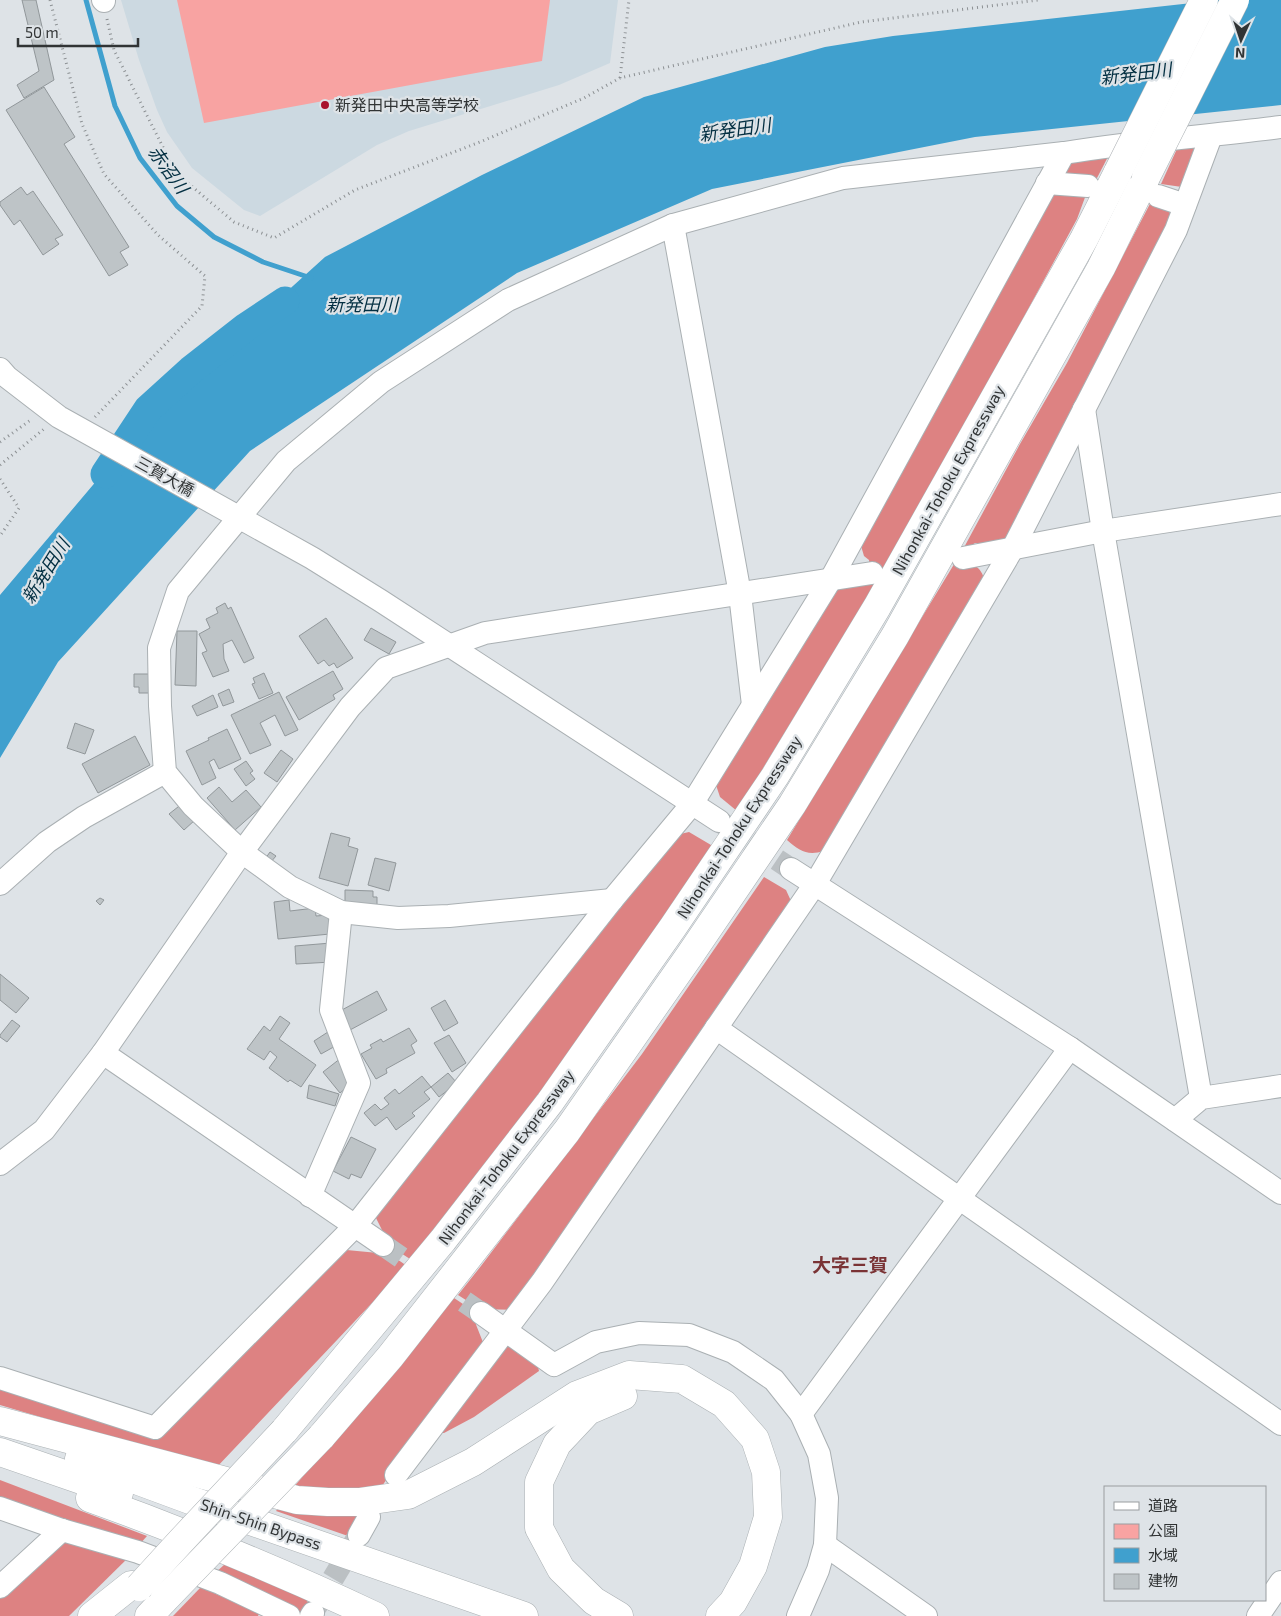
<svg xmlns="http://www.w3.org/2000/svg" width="1281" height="1616" viewBox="0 0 1281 1616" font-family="'Exo 2','Noto Sans JP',sans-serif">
<rect width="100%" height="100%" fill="#dee3e7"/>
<path fill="#ccd9e1" d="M 121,0 L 618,0 L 610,63 L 559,85 L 409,131 L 377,145 L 260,216 L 244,210 L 192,168 L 167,132 L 157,110 L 139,60 Z"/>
<path fill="#f8a3a2" d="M 177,0 L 550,0 L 542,61 L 204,123 Z"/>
<g fill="#dd8282">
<path d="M 1181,140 L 1201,144 L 1189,188 L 1161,184 Z"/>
<path d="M 1112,149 L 1097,178 L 1065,173 L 1073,155 Z"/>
<path d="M 1057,187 L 1087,192 L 1077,219 L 942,468 L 892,557 L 883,568 L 870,569 L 869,560 L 864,556 L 859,539 Z"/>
<path d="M 1152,200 L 1169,210 L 1172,221 L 1008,538 L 987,543 L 975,543 L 961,553 L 1020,444 L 1067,363 Z"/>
<path d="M 956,561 C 971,563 981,564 985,582 L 824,851 C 807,856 800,851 787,840 Z"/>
<path d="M 882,573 L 737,811 L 720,797 L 716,785 L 837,583 Z"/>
<path d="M 689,832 L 711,845 L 712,849 L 567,1061 L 410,1259 L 384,1242 L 386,1238 L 373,1212 L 676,835 Z"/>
<path d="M 764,877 L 786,890 L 791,901 L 516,1310 L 480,1309 L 458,1295 L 481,1266 L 642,1054 Z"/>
<path d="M 381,1248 L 407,1266 L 215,1469 L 0,1405 L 0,1382 L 158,1435 L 336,1249 L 378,1253 Z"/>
<path d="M 454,1298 L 478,1314 L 473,1317 L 486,1350 L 395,1467 L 380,1489 L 293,1488 Z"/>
<path d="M 503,1342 L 536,1359 L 539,1371 L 474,1417 L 444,1433 L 440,1433 Z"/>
<path d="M 0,1480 L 147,1536 L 139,1545 L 0,1504 Z"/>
<path d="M 281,1505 L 367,1511 L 348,1536 L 276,1511 Z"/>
<path d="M 68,1541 L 132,1554 L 69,1616 L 0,1616 L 0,1594 L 59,1543 Z"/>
<path d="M 225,1564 L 314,1600 L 305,1611 L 296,1614 L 213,1575 Z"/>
<path d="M 201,1587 L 259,1614 L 258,1616 L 173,1616 Z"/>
</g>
<path fill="#40a0ce" d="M 1219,0 L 1281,0 L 1281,105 L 975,137 L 712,189 L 517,273 L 250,451 L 58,662 L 0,758 L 0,595 L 158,408 L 325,257 L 482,175 L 644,97 L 825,47 L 893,36 Z"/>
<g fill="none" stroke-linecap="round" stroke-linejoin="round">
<path stroke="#40a0ce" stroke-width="5" d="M 86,0 L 115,106 L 140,158 L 177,206 L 214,237 L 263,262 L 311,278"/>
<path stroke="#40a0ce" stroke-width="29" d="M 105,474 L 148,409 L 191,370 L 246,327 L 285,301"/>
</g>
<g fill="#bec4c7" stroke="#91979a">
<path d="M 22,0 L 36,0 L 54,80 L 24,98 L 17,85 L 39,71 Z"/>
<path d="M 44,87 L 75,137 L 64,144 L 129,247 L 120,252 L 128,265 L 109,276 L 6,110 Z"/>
<path d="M 21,187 L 27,195 L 33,191 L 63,235 L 55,239 L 59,244 L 43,255 L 20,220 L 14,225 L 0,205 L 0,202 Z"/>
<path d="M 225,603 L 228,609 L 231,607 L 254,658 L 244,663 L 232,640 L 223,644 L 224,659 L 229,671 L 213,677 L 202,653 L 207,651 L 199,634 L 210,628 L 206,619 L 218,613 L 216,608 Z"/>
<path d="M 326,618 L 353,658 L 337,668 L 334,663 L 329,666 L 324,660 L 318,664 L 299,636 Z"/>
<path d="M 371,628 L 396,642 L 389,654 L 364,640 Z"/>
<path d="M 177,631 L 197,631 L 196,686 L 175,685 Z"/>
<path d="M 333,671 L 343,689 L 333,695 L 335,699 L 299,720 L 286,697 Z"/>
<path d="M 264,673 L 273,693 L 259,699 L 252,684 L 255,683 L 253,678 Z"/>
<path d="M 134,674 L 151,674 L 150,693 L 139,693 L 139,687 L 134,687 Z"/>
<path d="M 229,689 L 234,702 L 223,706 L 218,694 Z"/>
<path d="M 279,692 L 298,730 L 285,736 L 275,715 L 260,723 L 271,745 L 250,754 L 231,715 Z"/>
<path d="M 213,695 L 218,707 L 197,716 L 192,706 Z"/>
<path d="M 75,723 L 94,730 L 85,754 L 67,748 Z"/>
<path d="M 227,729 L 241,759 L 219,769 L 214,759 L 209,762 L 216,778 L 202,785 L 186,751 L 209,740 L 208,738 Z"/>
<path d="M 135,736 L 150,765 L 98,793 L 82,764 Z"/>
<path d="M 281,750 L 293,759 L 277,782 L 264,773 Z"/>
<path d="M 246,761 L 253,771 L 250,773 L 255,779 L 246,786 L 234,769 Z"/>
<path d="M 219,787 L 232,802 L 246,790 L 261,807 L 235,830 L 207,798 Z"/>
<path d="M 183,803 L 195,820 L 184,830 L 169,814 Z"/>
<path d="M 331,833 L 350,838 L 348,846 L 358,849 L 348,886 L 319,878 Z"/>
<path d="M 270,852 L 276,856 L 270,863 L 265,859 Z"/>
<path d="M 375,858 L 396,863 L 389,891 L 368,885 Z"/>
<path d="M 345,890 L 373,891 L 373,897 L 377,897 L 377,910 L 345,903 Z"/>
<path d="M 100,898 L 104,900 L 100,905 L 96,901 Z"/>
<path d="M 289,900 L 290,911 L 315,908 L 316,916 L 328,915 L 330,934 L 278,939 L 274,902 Z"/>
<path d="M 331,943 L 332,962 L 296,964 L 295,946 Z"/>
<path d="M 0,974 L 29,998 L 16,1013 L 0,1000 Z"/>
<path d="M 377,991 L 387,1010 L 350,1030 L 340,1011 Z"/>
<path d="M 445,1000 L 458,1023 L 444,1031 L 431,1008 Z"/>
<path d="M 280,1016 L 290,1023 L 279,1039 L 316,1065 L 301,1087 L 290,1080 L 288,1082 L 269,1068 L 277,1057 L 270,1051 L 264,1060 L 247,1049 L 264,1026 L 270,1031 Z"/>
<path d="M 12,1020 L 20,1026 L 7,1042 L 0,1037 L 0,1035 Z"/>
<path d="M 409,1028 L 417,1041 L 411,1045 L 415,1053 L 386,1069 L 387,1073 L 376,1079 L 361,1054 L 372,1048 L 370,1045 L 381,1039 L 383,1042 Z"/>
<path d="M 331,1030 L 339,1044 L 321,1054 L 314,1041 Z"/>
<path d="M 449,1035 L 466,1063 L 452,1072 L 434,1043 Z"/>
<path d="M 341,1058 L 352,1083 L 340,1093 L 323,1072 Z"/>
<path d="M 448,1073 L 457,1083 L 439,1097 L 431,1087 Z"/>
<path d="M 422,1076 L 431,1087 L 424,1092 L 430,1099 L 412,1113 L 415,1116 L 396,1130 L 387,1117 L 375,1126 L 364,1113 L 375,1104 L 381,1110 L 389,1104 L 384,1098 L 395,1089 L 399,1094 Z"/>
<path d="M 309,1085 L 339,1094 L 335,1106 L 307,1098 Z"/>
<path d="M 351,1137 L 376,1149 L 361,1178 L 351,1174 L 349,1179 L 333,1171 Z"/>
</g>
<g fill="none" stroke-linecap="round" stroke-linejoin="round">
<g stroke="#bbc0c3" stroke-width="22" stroke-dasharray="22 11" stroke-linecap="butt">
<path d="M 722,823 L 791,869"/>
<path d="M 383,1245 L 481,1313"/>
<path d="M 316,1607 L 356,1540"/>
</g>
<g stroke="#aab0b3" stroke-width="24">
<g id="minor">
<path d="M 103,0 L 104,1"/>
<path d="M 1047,183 L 1088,186"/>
<path d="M 1158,196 L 1185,205"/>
<path d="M 673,225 L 740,594 L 753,705"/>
<path d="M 0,369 L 7,377 L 59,417 L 312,558 L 381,601 L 719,821"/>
<path d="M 1084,409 L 1103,531 L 1201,1098"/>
<path d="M 963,558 L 1103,531 L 1281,504"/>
<path d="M 791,869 L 1070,1048 L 1281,1193"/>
<path d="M 0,884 L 47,842 L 84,817 L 165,772"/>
<path d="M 612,900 L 449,916 L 398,918 L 341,912 L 290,887 L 242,852 L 193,806 L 165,772 L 160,706 L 159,648 L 178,591 L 286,461 L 381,382 L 508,300 L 673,225 L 843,178 L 1064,153"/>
<path d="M 716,1028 L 1281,1424"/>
<path d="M 103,1053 L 383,1245"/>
<path d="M 1175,1120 L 1201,1098 L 1281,1086"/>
<path d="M 0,1164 L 44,1130 L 103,1053 L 242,852 L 350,707 L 386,668 L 485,633 L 872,573"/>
<path d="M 310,1196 L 359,1083 L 331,1010 L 341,912"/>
<path d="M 481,1313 L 554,1365 L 596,1342 L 639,1333 L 689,1335 L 733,1352 L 774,1380 L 801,1414 L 819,1454 L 827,1498 L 825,1545 L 818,1570 L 798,1616"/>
<path d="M 0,1378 L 155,1428 L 355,1226 L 612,900 L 692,804 L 831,579 L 1064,153 C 1136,141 1209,136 1281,127"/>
<path d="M 801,1414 L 1070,1048"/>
<path d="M 396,1475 L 542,1282 L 815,884 L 1013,548 L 1176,230 L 1211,136"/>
<path d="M 0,1508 L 62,1530 L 138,1552 L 220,1583 L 289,1616"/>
<path d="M 359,1535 L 369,1517"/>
<path d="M 825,1545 L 926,1616"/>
<path d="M 0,1587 L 62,1530"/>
<path d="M 311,1616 L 313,1613"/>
<path d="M 1258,1616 L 1281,1582"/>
</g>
</g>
<g stroke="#aab0b3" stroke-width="29">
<g id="highway">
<path d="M 0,1421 L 297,1500 L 328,1502 L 359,1502 L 408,1495 L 473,1462 L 577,1395 L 629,1375 L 682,1379 L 724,1404 L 755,1439 L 766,1472 L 768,1517 L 753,1566 L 733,1602 L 720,1616"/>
<path d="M 284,1431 L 443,1240 L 550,1102 L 673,927 L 775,776 L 877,607 L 1084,239 L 1118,172"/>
<path d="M 321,1437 L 390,1357 L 567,1131 L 690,955 L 792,805 L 895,636 L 1101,268 L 1146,177"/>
<path d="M 0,1452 L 119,1493"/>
<path d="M 79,1459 L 190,1500 L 524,1616"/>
<path d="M 90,1498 C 187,1533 282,1572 375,1616"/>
<path d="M 92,1616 L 131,1585"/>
<path d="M 149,1616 L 164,1600"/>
<path d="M 619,1616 L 594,1601 L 561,1569 L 539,1528 L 539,1482 L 557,1444 L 588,1411 L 623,1396"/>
</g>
</g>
<g stroke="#8c9093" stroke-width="3" stroke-dasharray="1 4" stroke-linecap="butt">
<path d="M 50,0 L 82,124 L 104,174 L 158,235 L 205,276 L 202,306 L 95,417"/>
<path d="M 107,19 L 114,50 L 176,173 L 234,222 L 274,238 L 355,190 L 480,142 L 584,98 L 620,78 L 861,22 L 1038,0"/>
<path d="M 620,78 L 629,0"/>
<path d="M 0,442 L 32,419"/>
<path d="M 0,465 L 44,429"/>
<path d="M 0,479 L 19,508 L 0,536"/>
</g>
<use href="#minor" stroke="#fff" stroke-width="22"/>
<use href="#highway" stroke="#fff" stroke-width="28"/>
<g stroke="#aab0b3" stroke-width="29" stroke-linecap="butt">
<g id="highway-bridge">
<path d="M 1118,172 L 1204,0"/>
<path d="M 1146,177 L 1235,0"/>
<path d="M 139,1587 L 181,1541 L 284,1431"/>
<path d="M 164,1600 L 321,1437"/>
</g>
</g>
<use href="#highway-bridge" stroke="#fff" stroke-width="28"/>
</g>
<circle fill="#a9132d" stroke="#dee3e7" stroke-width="2" cx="325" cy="105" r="5"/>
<g text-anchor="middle" stroke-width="4.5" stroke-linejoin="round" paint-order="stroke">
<g font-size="16" fill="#313435" stroke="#dee3e7" text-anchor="start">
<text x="335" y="111">新発田中央高等学校</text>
</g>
<g font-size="16" fill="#313435" stroke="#dee3e7">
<text transform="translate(165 476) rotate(29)" y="6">三賀大橋</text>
<text transform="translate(948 480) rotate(-61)" y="6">Nihonkai-Tohoku Expressway</text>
<text transform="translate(739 827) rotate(-57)" y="6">Nihonkai-Tohoku Expressway</text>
<text transform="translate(506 1157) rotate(-53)" y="6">Nihonkai-Tohoku Expressway</text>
<text transform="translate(261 1524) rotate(19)" y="6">Shin-Shin Bypass</text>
</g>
<g font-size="18" font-style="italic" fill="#032f42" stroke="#dee3e7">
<text transform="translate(1136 74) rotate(-7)" y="6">新発田川</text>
<text transform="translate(735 130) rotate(-8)" y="6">新発田川</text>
<text transform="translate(168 170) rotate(54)" y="6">赤沼川</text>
<text x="362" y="311">新発田川</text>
<text transform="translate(46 571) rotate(-58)" y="6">新発田川</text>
</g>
<g font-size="19" font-weight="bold" fill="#7a3335" stroke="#dee3e7">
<text x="850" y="1272">大字三賀</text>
</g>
</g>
<rect x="1104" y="1486" width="162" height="115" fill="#dee3e7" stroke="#999da0"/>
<rect x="1114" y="1502" width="25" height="8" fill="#ffffff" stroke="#999da0"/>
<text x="1148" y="1511" font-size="15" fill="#313435">道路</text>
<rect x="1114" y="1524" width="25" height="15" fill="#f8a3a2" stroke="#999da0"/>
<text x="1148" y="1536" font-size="15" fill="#313435">公園</text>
<rect x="1114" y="1548" width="25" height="15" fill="#40a0ce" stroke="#999da0"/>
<text x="1148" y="1561" font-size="15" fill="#313435">水域</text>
<rect x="1114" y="1574" width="25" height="15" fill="#bec4c7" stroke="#999da0"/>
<text x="1148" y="1586" font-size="15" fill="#313435">建物</text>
<g transform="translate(1241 40) rotate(183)" stroke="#dee3e7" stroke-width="4" paint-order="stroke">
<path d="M0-4L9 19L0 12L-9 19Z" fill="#313435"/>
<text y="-8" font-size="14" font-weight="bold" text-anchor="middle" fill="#313435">N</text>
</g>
<path d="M18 38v8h120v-8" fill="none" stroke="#313435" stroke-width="2.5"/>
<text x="25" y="38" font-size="15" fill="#313435" stroke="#dee3e7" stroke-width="4" paint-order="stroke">50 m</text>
</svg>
